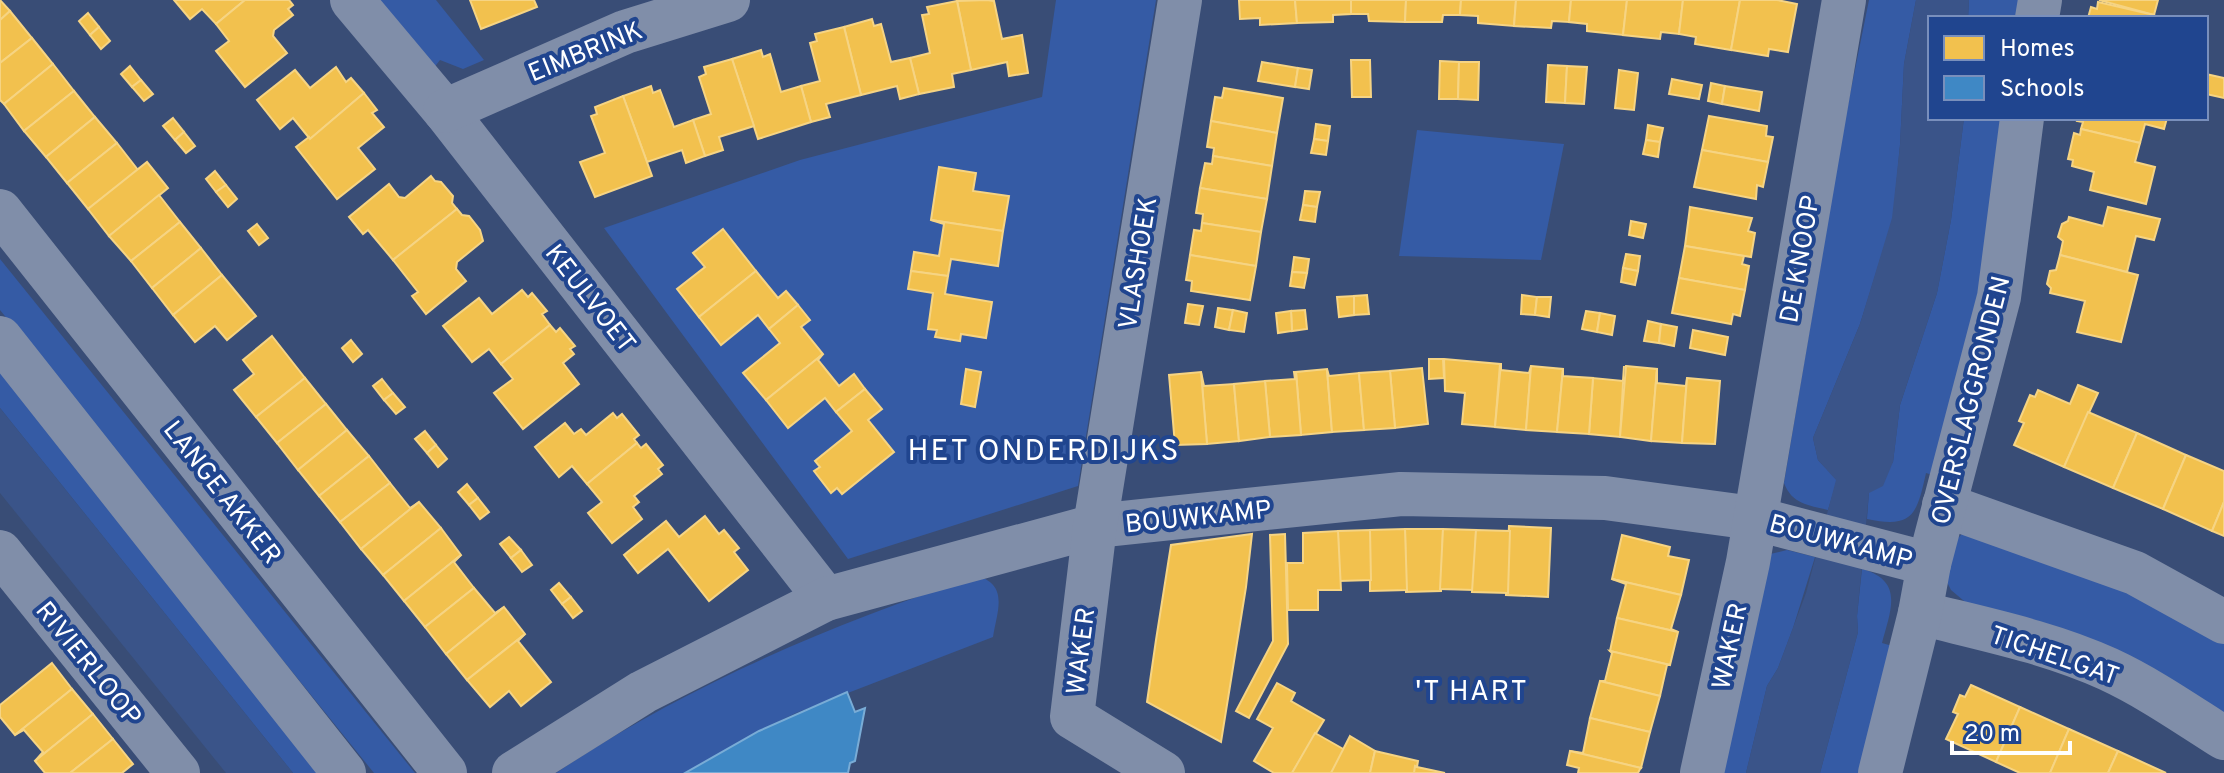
<svg xmlns="http://www.w3.org/2000/svg" width="2224" height="773" viewBox="0 0 2224 773" font-family="Overpass,sans-serif">
<rect width="100%" height="100%" fill="#394d76"/>
<g fill="#355ba5">
<path d="M 377,0 L 436,0 L 484,60 L 463,69 L 440,60 L 433,69 Z"/>
<path d="M 1056,0 L 1156,0 L 1078,486 L 848,559 L 604,228 L 800,160 L 1042,97 Z"/>
<path d="M 1869,0 L 1916,0 L 1904,64 L 1900,145 L 1893,218 L 1860,324 L 1813,438 L 1818,460 L 1837,480 L 1828,510 C 1808,505 1792,504 1784,483 L 1844,124 Z"/>
<path d="M 1969,0 L 2021,0 L 2018,18 L 1968,18 Z"/>
<path d="M 1964,118 L 2003,118 L 1981,285 L 1936,476 L 1926,473 C 1917,514 1913,529 1867,519 L 1869,492 L 1893,462 L 1900,405 L 1937,293 L 1951,220 Z"/>
<path d="M 1417,130 L 1564,144 L 1541,260 L 1399,256 Z"/>
<path d="M 0,259 L 415,773 L 374,773 L 0,310 Z"/>
<path d="M 0,360 L 333,773 L 293,773 L 0,408 Z"/>
<path d="M 1963,533 L 2224,626 L 2224,718 L 1970,606 L 1951,590 L 1946,580 L 1953,543 Z"/>
<path d="M 1787,550 L 1815,557 L 1793,628 L 1778,668 L 1767,686 L 1746,773 L 1715,773 L 1766,555 Z"/>
<path d="M 1862,569 C 1904,581 1891,609 1882,643 L 1896,647 L 1865,773 L 1820,773 L 1858,632 L 1857,616 Z"/>
<path d="M 978,576 C 1009,586 997,611 993,637 L 796,713 L 759,731 L 685,773 L 556,773 C 685,686 830,625 978,576 Z"/>
</g>
<g fill="#3a5489">
<path d="M 1916,0 L 1969,0 L 1968,18 L 1930,18 L 1930,118 L 1964,118 L 1951,220 L 1937,293 L 1900,405 L 1893,462 L 1883,486 L 1869,493 L 1857,616 L 1858,632 L 1820,773 L 1746,773 L 1767,686 L 1778,668 L 1806,593 L 1836,480 L 1818,460 L 1813,438 L 1860,324 L 1892,218 L 1900,145 L 1904,64 Z"/>
<path d="M 0,408 L 293,773 L 226,773 L 0,493 Z"/>
</g>
<g fill="#f2c14e" stroke="#f6d483" stroke-width="2">
<path d="M 0,0 L 10,11 L 0,20 Z"/>
<path d="M 174,0 L 245,0 L 216,24 L 202,9 L 190,19 Z"/>
<path d="M 245,0 L 289,0 L 293,5 L 288,9 L 293,15 L 274,30 L 273,36 L 287,53 L 245,87 L 216,51 L 229,41 L 216,24 Z"/>
<path d="M 470,0 L 534,0 L 537,7 L 481,29 Z"/>
<path d="M 987,0 L 994,1 L 1002,39 L 1022,35 L 1028,73 L 1009,76 L 1007,62 L 971,70 L 957,1 Z"/>
<path d="M 1239,0 L 1295,0 L 1297,23 L 1260,25 L 1260,18 L 1240,19 Z"/>
<path d="M 1295,0 L 1351,0 L 1351,14 L 1333,15 L 1333,22 L 1297,23 Z"/>
<path d="M 1351,0 L 1406,0 L 1405,22 L 1369,21 L 1368,14 L 1351,14 Z"/>
<path d="M 1406,0 L 1461,0 L 1460,15 L 1443,15 L 1442,22 L 1405,22 Z"/>
<path d="M 1461,0 L 1516,0 L 1514,26 L 1478,23 L 1478,16 L 1460,15 Z"/>
<path d="M 1516,0 L 1571,0 L 1569,22 L 1552,21 L 1551,28 L 1514,26 Z"/>
<path d="M 1571,0 L 1627,0 L 1623,35 L 1587,31 L 1587,24 L 1569,22 Z"/>
<path d="M 1627,0 L 1683,0 L 1679,34 L 1661,32 L 1660,39 L 1623,35 Z"/>
<path d="M 1683,0 L 1740,0 L 1731,50 L 1695,44 L 1696,37 L 1679,34 Z"/>
<path d="M 1740,0 L 1777,0 L 1797,4 L 1788,52 L 1769,49 L 1768,56 L 1731,50 Z"/>
<path d="M 2099,0 L 2158,0 L 2154,15 Z"/>
<path d="M 957,1 L 971,70 L 952,74 L 954,87 L 919,94 L 910,58 L 930,53 L 922,15 L 929,14 L 927,7 Z"/>
<path d="M 2098,2 L 2154,15 L 2153,18 L 2088,18 L 2091,7 L 2097,9 Z"/>
<path d="M 10,11 L 32,38 L 0,63 L 0,20 Z"/>
<path d="M 88,13 L 99,27 L 90,35 L 79,21 Z"/>
<path d="M 872,19 L 874,26 L 881,24 L 891,62 L 910,58 L 919,94 L 900,99 L 897,86 L 861,95 L 844,27 Z"/>
<path d="M 99,27 L 110,41 L 101,49 L 90,35 Z"/>
<path d="M 844,27 L 861,95 L 826,104 L 830,117 L 811,122 L 801,86 L 820,81 L 810,43 L 817,41 L 815,34 Z"/>
<path d="M 32,38 L 53,64 L 4,104 L 0,100 L 0,63 Z"/>
<path d="M 761,50 L 763,57 L 770,54 L 781,92 L 801,86 L 811,122 L 758,139 L 732,59 Z"/>
<path d="M 732,59 L 754,126 L 719,137 L 723,150 L 705,156 L 693,120 L 711,114 L 699,77 L 706,74 L 704,67 Z"/>
<path d="M 1351,60 L 1370,60 L 1371,97 L 1352,97 Z"/>
<path d="M 1440,61 L 1459,62 L 1458,99 L 1439,99 Z"/>
<path d="M 1262,62 L 1298,68 L 1295,87 L 1258,81 Z"/>
<path d="M 1459,62 L 1479,62 L 1478,100 L 1458,99 Z"/>
<path d="M 53,64 L 74,91 L 24,131 L 4,104 Z"/>
<path d="M 1548,65 L 1567,66 L 1565,103 L 1546,102 Z"/>
<path d="M 130,66 L 141,80 L 132,87 L 121,74 Z"/>
<path d="M 1567,66 L 1587,67 L 1584,104 L 1565,103 Z"/>
<path d="M 336,67 L 346,82 L 351,78 L 364,93 L 310,139 L 293,118 L 280,129 L 257,100 L 295,70 L 310,88 Z"/>
<path d="M 1298,68 L 1312,70 L 1309,89 L 1295,87 Z"/>
<path d="M 1619,70 L 1638,73 L 1634,110 L 1615,108 Z"/>
<path d="M 2206,74 L 2224,78 L 2224,98 L 2206,94 Z"/>
<path d="M 1672,79 L 1702,85 L 1699,99 L 1669,94 Z"/>
<path d="M 141,80 L 153,94 L 144,101 L 132,87 Z"/>
<path d="M 1711,83 L 1725,86 L 1722,104 L 1708,101 Z"/>
<path d="M 651,86 L 653,93 L 660,90 L 674,127 L 693,120 L 705,156 L 686,163 L 682,150 L 647,162 L 623,96 Z"/>
<path d="M 1725,86 L 1762,92 L 1759,111 L 1722,104 Z"/>
<path d="M 1224,88 L 1283,98 L 1277,133 L 1211,121 L 1215,97 L 1222,98 Z"/>
<path d="M 74,91 L 95,117 L 46,157 L 24,131 Z"/>
<path d="M 364,93 L 377,110 L 372,113 L 384,127 L 358,148 L 375,169 L 337,199 L 296,147 L 309,137 L 310,139 Z"/>
<path d="M 623,96 L 652,176 L 595,197 L 580,162 L 605,153 L 591,116 L 597,114 L 595,107 Z"/>
<path d="M 1709,116 L 1767,126 L 1766,136 L 1773,137 L 1768,162 L 1702,150 Z"/>
<path d="M 95,117 L 117,143 L 67,183 L 46,157 Z"/>
<path d="M 173,118 L 184,132 L 175,140 L 163,126 Z"/>
<path d="M 2078,118 L 2167,118 L 2164,129 L 2145,124 L 2140,143 L 2081,129 L 2083,122 L 2077,121 Z"/>
<path d="M 1211,121 L 1277,133 L 1272,166 L 1213,156 L 1214,148 L 1207,147 Z"/>
<path d="M 1316,124 L 1330,126 L 1328,141 L 1314,139 Z"/>
<path d="M 1648,125 L 1663,128 L 1660,142 L 1646,140 Z"/>
<path d="M 2081,129 L 2140,143 L 2135,162 L 2155,167 L 2146,204 L 2090,190 L 2094,172 L 2072,166 L 2073,160 L 2068,159 L 2074,133 L 2080,135 Z"/>
<path d="M 184,132 L 195,146 L 186,153 L 175,140 Z"/>
<path d="M 1314,139 L 1328,141 L 1326,155 L 1311,153 Z"/>
<path d="M 1646,140 L 1660,142 L 1658,157 L 1643,154 Z"/>
<path d="M 117,143 L 138,170 L 88,209 L 67,183 Z"/>
<path d="M 1702,150 L 1768,162 L 1763,187 L 1757,185 L 1756,199 L 1694,187 Z"/>
<path d="M 1213,156 L 1272,166 L 1267,199 L 1200,188 L 1205,163 L 1212,164 Z"/>
<path d="M 147,162 L 168,188 L 109,236 L 88,209 Z"/>
<path d="M 939,167 L 976,173 L 973,191 L 1009,196 L 1003,231 L 931,220 Z"/>
<path d="M 215,171 L 226,185 L 216,192 L 206,179 Z"/>
<path d="M 431,176 L 435,181 L 441,182 L 453,196 L 452,203 L 457,209 L 393,260 L 368,230 L 363,234 L 349,217 L 389,184 L 399,197 L 405,198 Z"/>
<path d="M 226,185 L 237,199 L 228,207 L 216,192 Z"/>
<path d="M 1200,188 L 1267,199 L 1261,232 L 1202,223 L 1203,214 L 1196,213 Z"/>
<path d="M 1305,191 L 1320,192 L 1317,207 L 1303,205 Z"/>
<path d="M 159,195 L 180,222 L 131,261 L 109,236 Z"/>
<path d="M 1303,205 L 1317,207 L 1315,222 L 1300,220 Z"/>
<path d="M 1690,207 L 1752,218 L 1748,231 L 1755,233 L 1751,257 L 1685,246 Z"/>
<path d="M 2108,207 L 2160,219 L 2154,240 L 2136,236 L 2127,272 L 2060,255 L 2063,241 L 2058,237 L 2062,224 L 2068,221 L 2069,217 L 2103,226 Z"/>
<path d="M 457,209 L 462,215 L 469,216 L 480,230 L 483,241 L 457,262 L 456,269 L 466,281 L 426,314 L 412,296 L 418,292 L 393,260 Z"/>
<path d="M 931,220 L 1003,231 L 998,266 L 951,259 L 948,276 L 911,271 L 914,252 L 939,256 L 944,224 Z"/>
<path d="M 1631,221 L 1646,224 L 1643,238 L 1629,235 Z"/>
<path d="M 180,222 L 201,248 L 152,288 L 131,261 Z"/>
<path d="M 1202,223 L 1261,232 L 1256,266 L 1190,255 L 1194,230 L 1201,231 Z"/>
<path d="M 257,224 L 268,238 L 259,245 L 248,231 Z"/>
<path d="M 723,229 L 756,271 L 699,317 L 677,289 L 705,267 L 693,253 Z"/>
<path d="M 1685,246 L 1744,256 L 1742,264 L 1749,266 L 1745,290 L 1679,278 Z"/>
<path d="M 201,248 L 222,275 L 173,315 L 152,288 Z"/>
<path d="M 1626,254 L 1640,256 L 1638,271 L 1623,268 Z"/>
<path d="M 1190,255 L 1256,266 L 1250,300 L 1191,291 L 1192,281 L 1186,280 Z"/>
<path d="M 2060,255 L 2138,275 L 2121,342 L 2077,332 L 2085,301 L 2050,293 L 2051,288 L 2047,284 L 2050,271 L 2056,270 Z"/>
<path d="M 1294,257 L 1309,259 L 1307,273 L 1292,272 Z"/>
<path d="M 1623,268 L 1638,271 L 1635,285 L 1621,282 Z"/>
<path d="M 756,271 L 778,298 L 786,291 L 798,305 L 769,329 L 758,315 L 721,345 L 699,317 Z"/>
<path d="M 911,271 L 948,276 L 945,294 L 992,302 L 986,338 L 961,334 L 960,341 L 935,337 L 937,330 L 928,329 L 933,293 L 908,289 Z"/>
<path d="M 1292,272 L 1307,273 L 1304,288 L 1290,286 Z"/>
<path d="M 222,275 L 256,316 L 227,340 L 215,326 L 195,342 L 173,315 Z"/>
<path d="M 1679,278 L 1745,290 L 1740,316 L 1733,314 L 1731,324 L 1672,313 Z"/>
<path d="M 522,290 L 528,297 L 532,293 L 547,311 L 542,314 L 550,325 L 501,364 L 489,349 L 472,362 L 443,326 L 479,298 L 492,314 Z"/>
<path d="M 1367,295 L 1369,314 L 1354,315 L 1354,296 Z"/>
<path d="M 1522,295 L 1537,297 L 1535,315 L 1521,314 Z"/>
<path d="M 1354,296 L 1354,315 L 1339,317 L 1337,297 Z"/>
<path d="M 1537,297 L 1551,297 L 1549,317 L 1535,315 Z"/>
<path d="M 1188,304 L 1203,306 L 1199,325 L 1185,323 Z"/>
<path d="M 798,305 L 810,320 L 801,327 L 823,354 L 766,400 L 743,373 L 780,343 L 769,329 Z"/>
<path d="M 1218,308 L 1233,310 L 1229,330 L 1215,327 Z"/>
<path d="M 1233,310 L 1247,313 L 1244,332 L 1229,330 Z"/>
<path d="M 1305,310 L 1307,329 L 1292,331 L 1291,311 Z"/>
<path d="M 1291,311 L 1292,331 L 1278,333 L 1276,313 Z"/>
<path d="M 1586,311 L 1600,313 L 1597,332 L 1582,329 Z"/>
<path d="M 1600,313 L 1615,316 L 1612,335 L 1597,332 Z"/>
<path d="M 1648,321 L 1661,324 L 1659,343 L 1644,341 Z"/>
<path d="M 1661,324 L 1677,327 L 1674,346 L 1659,343 Z"/>
<path d="M 550,325 L 556,332 L 560,328 L 575,346 L 570,349 L 574,354 L 563,363 L 579,384 L 523,429 L 494,393 L 513,379 L 501,364 Z"/>
<path d="M 1693,330 L 1728,337 L 1725,355 L 1690,348 Z"/>
<path d="M 272,336 L 305,378 L 256,417 L 234,390 L 254,374 L 243,360 Z"/>
<path d="M 351,340 L 362,354 L 353,362 L 342,348 Z"/>
<path d="M 823,354 L 818,360 L 839,386 L 854,374 L 865,389 L 836,412 L 825,398 L 788,428 L 766,400 Z"/>
<path d="M 1429,359 L 1443,359 L 1444,378 L 1429,379 Z"/>
<path d="M 1444,359 L 1500,364 L 1495,427 L 1462,424 L 1465,393 L 1445,391 Z"/>
<path d="M 1501,363 L 1501,370 L 1529,373 L 1531,366 L 1526,430 L 1495,427 Z"/>
<path d="M 1531,366 L 1563,369 L 1557,432 L 1526,430 Z"/>
<path d="M 1624,366 L 1620,437 L 1589,434 L 1593,378 L 1623,381 Z"/>
<path d="M 1626,366 L 1657,369 L 1651,441 L 1620,437 Z"/>
<path d="M 1422,368 L 1428,424 L 1395,428 L 1390,371 Z"/>
<path d="M 966,369 L 981,372 L 975,407 L 961,404 Z"/>
<path d="M 1327,369 L 1332,432 L 1301,435 L 1296,372 Z"/>
<path d="M 1327,369 L 1329,376 L 1359,373 L 1364,430 L 1332,432 Z"/>
<path d="M 1563,369 L 1563,376 L 1593,378 L 1589,434 L 1557,432 Z"/>
<path d="M 1657,369 L 1657,383 L 1686,386 L 1687,378 L 1682,443 L 1651,441 Z"/>
<path d="M 1390,371 L 1395,428 L 1364,430 L 1359,373 Z"/>
<path d="M 1201,372 L 1204,386 L 1234,384 L 1239,441 L 1207,444 Z"/>
<path d="M 1201,372 L 1207,444 L 1175,445 L 1169,375 Z"/>
<path d="M 1294,372 L 1296,372 L 1301,435 L 1270,437 L 1265,381 L 1295,379 Z"/>
<path d="M 305,378 L 326,404 L 277,443 L 256,417 Z"/>
<path d="M 1687,378 L 1720,381 L 1715,444 L 1682,443 Z"/>
<path d="M 382,379 L 393,393 L 384,400 L 373,386 Z"/>
<path d="M 1265,381 L 1270,437 L 1239,441 L 1234,384 Z"/>
<path d="M 2078,385 L 2098,393 L 2064,467 L 2014,445 L 2024,423 L 2019,421 L 2030,395 L 2035,397 L 2038,390 L 2070,404 Z"/>
<path d="M 865,389 L 882,409 L 868,420 L 894,452 L 842,494 L 837,488 L 831,493 L 814,471 L 820,467 L 815,461 L 852,431 L 836,412 Z"/>
<path d="M 393,393 L 405,407 L 396,414 L 384,400 Z"/>
<path d="M 326,404 L 347,430 L 298,470 L 277,443 Z"/>
<path d="M 2088,412 L 2137,433 L 2113,488 L 2064,467 Z"/>
<path d="M 613,413 L 617,418 L 622,414 L 639,435 L 634,439 L 637,443 L 587,484 L 572,466 L 559,477 L 535,447 L 565,423 L 574,434 L 581,429 L 586,435 Z"/>
<path d="M 347,430 L 369,456 L 319,496 L 298,470 Z"/>
<path d="M 425,431 L 436,445 L 427,453 L 415,439 Z"/>
<path d="M 2137,433 L 2186,455 L 2163,509 L 2113,488 Z"/>
<path d="M 637,443 L 641,448 L 646,444 L 663,465 L 658,469 L 662,474 L 634,496 L 639,502 L 633,507 L 642,519 L 612,543 L 588,513 L 602,502 L 587,484 Z"/>
<path d="M 436,445 L 447,459 L 438,467 L 427,453 Z"/>
<path d="M 2186,455 L 2224,471 L 2224,502 L 2212,531 L 2163,509 Z"/>
<path d="M 369,456 L 390,483 L 340,522 L 319,496 Z"/>
<path d="M 390,483 L 410,508 L 419,502 L 361,549 L 340,522 Z"/>
<path d="M 467,484 L 478,498 L 469,505 L 458,492 Z"/>
<path d="M 478,498 L 489,512 L 480,519 L 469,505 Z"/>
<path d="M 419,502 L 441,528 L 383,575 L 361,549 Z"/>
<path d="M 2224,502 L 2224,536 L 2212,531 Z"/>
<path d="M 705,516 L 719,534 L 724,530 L 739,548 L 734,552 L 748,570 L 709,601 L 668,549 L 638,573 L 624,555 L 666,521 L 679,537 Z"/>
<path d="M 1509,526 L 1551,528 L 1548,597 L 1506,595 Z"/>
<path d="M 441,528 L 461,555 L 404,601 L 383,575 Z"/>
<path d="M 1405,529 L 1443,529 L 1441,591 L 1406,592 Z"/>
<path d="M 1405,529 L 1407,590 L 1370,591 L 1370,530 Z"/>
<path d="M 1443,529 L 1476,530 L 1474,590 L 1440,589 Z"/>
<path d="M 1370,530 L 1371,580 L 1339,581 L 1338,531 Z"/>
<path d="M 1476,530 L 1510,531 L 1508,593 L 1472,592 Z"/>
<path d="M 1338,531 L 1341,590 L 1318,590 L 1318,610 L 1288,610 L 1287,563 L 1303,563 L 1303,533 Z"/>
<path d="M 1252,534 L 1246,587 L 1221,742 L 1147,702 L 1156,640 L 1171,545 Z"/>
<path d="M 1285,534 L 1288,644 L 1249,718 L 1236,711 L 1273,641 L 1270,535 Z"/>
<path d="M 1622,535 L 1670,547 L 1668,556 L 1689,560 L 1681,595 L 1612,579 Z"/>
<path d="M 509,537 L 521,550 L 511,558 L 500,544 Z"/>
<path d="M 521,550 L 532,565 L 522,572 L 511,558 Z"/>
<path d="M 461,555 L 454,562 L 474,588 L 425,627 L 404,601 Z"/>
<path d="M 1612,579 L 1681,595 L 1671,629 L 1678,632 L 1617,618 L 1626,584 Z"/>
<path d="M 559,583 L 571,597 L 562,604 L 551,590 Z"/>
<path d="M 474,588 L 495,613 L 504,607 L 446,654 L 425,627 Z"/>
<path d="M 571,597 L 582,611 L 573,618 L 562,604 Z"/>
<path d="M 504,607 L 525,634 L 467,680 L 446,654 Z"/>
<path d="M 1617,618 L 1678,632 L 1670,665 L 1610,651 Z"/>
<path d="M 525,634 L 518,641 L 551,682 L 521,706 L 509,691 L 490,707 L 467,680 Z"/>
<path d="M 1610,651 L 1670,665 L 1667,665 L 1660,696 L 1600,681 L 1605,681 L 1612,653 Z"/>
<path d="M 52,663 L 72,689 L 15,735 L 0,717 L 0,705 Z"/>
<path d="M 1600,681 L 1660,696 L 1650,732 L 1590,718 Z"/>
<path d="M 1277,683 L 1295,693 L 1291,701 L 1324,720 L 1292,773 L 1274,773 L 1254,761 L 1273,728 L 1257,719 Z"/>
<path d="M 1971,685 L 2020,707 L 1996,762 L 1946,739 L 1958,714 L 1953,712 L 1960,695 L 1965,697 Z"/>
<path d="M 72,689 L 93,714 L 35,761 L 43,752 L 24,730 L 15,735 Z"/>
<path d="M 2020,707 L 2069,729 L 2050,773 L 2020,773 L 1996,762 Z"/>
<path d="M 93,714 L 113,739 L 70,773 L 45,773 L 35,761 Z"/>
<path d="M 1590,718 L 1650,732 L 1641,768 L 1570,751 L 1583,753 Z"/>
<path d="M 2069,729 L 2118,751 L 2108,773 L 2050,773 Z"/>
<path d="M 1315,733 L 1345,750 L 1331,773 L 1292,773 Z"/>
<path d="M 1350,736 L 1375,751 L 1370,773 L 1331,773 Z"/>
<path d="M 113,739 L 133,764 L 122,773 L 70,773 Z"/>
<path d="M 1375,751 L 1418,761 L 1417,767 L 1414,773 L 1370,773 Z"/>
<path d="M 1570,751 L 1641,768 L 1640,769 L 1638,773 L 1578,773 L 1579,768 L 1567,765 Z"/>
<path d="M 2118,751 L 2166,773 L 2108,773 Z"/>
<path d="M 1415,766 L 1417,767 L 1445,773 L 1414,773 Z"/>
</g>
<path fill="#3f88c5" stroke="#79acd6" stroke-width="2" d="M 847,692 L 855,712 L 865,708 L 855,761 L 850,763 L 848,773 L 685,773 L 759,731 Z"/>
<g fill="none" stroke-linecap="round" stroke-linejoin="round">
<g stroke="#808ea9" stroke-width="44">
<path d="M 352,0 L 445,111 L 826,599"/>
<path d="M 2037,18 L 2040,0"/>
<path d="M 445,111 L 625,32 L 728,0"/>
<path d="M 0,211 L 445,773"/>
<path d="M 0,338 L 344,773"/>
<path d="M 1944,505 L 2135,573 L 2224,622"/>
<path d="M 0,552 L 178,773"/>
<path d="M 1920,613 C 1983,629 2049,642 2108,669 C 2149,688 2186,714 2224,738"/>
<path d="M 514,773 L 643,692 L 826,599 L 1095,526 L 1401,494 L 1605,498 L 1753,518 L 1929,564"/>
<path d="M 1163,773 L 1072,717 L 1095,526 L 1180,0"/>
<path d="M 1702,773 L 1748,562 L 1844,0"/>
<path d="M 1880,773 L 1920,613 L 1929,564 L 1999,297 L 2022,118"/>
</g>
</g>
<g text-anchor="middle" stroke-width="8" stroke-linejoin="round" paint-order="stroke">
<g font-size="26" fill="#fff" stroke="#20458f">
<text transform="translate(585 51) rotate(-22)" y="9">EIMBRINK</text>
<text transform="translate(1799 259) rotate(-80)" y="9">DE KNOOP</text>
<text transform="translate(1137 263) rotate(-81)" y="9">VLASHOEK</text>
<text transform="translate(591 298) rotate(52)" y="9">KEULVOET</text>
<text transform="translate(1970 400) rotate(-76)" y="9">OVERSLAGGRONDEN</text>
<text transform="translate(223 492) rotate(52)" y="9">LANGE AKKER</text>
<text transform="translate(1198 516) rotate(-6)" y="9">BOUWKAMP</text>
<text transform="translate(1841 541) rotate(15)" y="9">BOUWKAMP</text>
<text transform="translate(1729 646) rotate(-78)" y="9">WAKER</text>
<text transform="translate(1080 651) rotate(-83)" y="9">WAKER</text>
<text transform="translate(2055 655) rotate(19)" y="9">TICHELGAT</text>
<text transform="translate(89 663) rotate(51)" y="9">RIVIERLOOP</text>
</g>
<g font-size="28" letter-spacing="2" fill="#fff" stroke="#20458f">
<text x="1472" y="700">'T HART</text>
</g>
<g font-size="30" letter-spacing="2" fill="#fff" stroke="#20458f">
<text x="1044" y="460">HET ONDERDIJKS</text>
</g>
</g>
<rect x="1928" y="16" width="280" height="104" fill="#20458f" stroke="#798fbc" stroke-width="2"/>
<rect x="1944" y="36" width="40" height="24" fill="#f2c14e" stroke="#798fbc" stroke-width="2"/>
<text x="2000" y="56" font-size="24" fill="#ffffff">Homes</text>
<rect x="1944" y="76" width="40" height="24" fill="#3f88c5" stroke="#798fbc" stroke-width="2"/>
<text x="2000" y="96" font-size="24" fill="#ffffff">Schools</text>
<path d="M1952 741v12h118v-12" fill="none" stroke="#ffffff" stroke-width="4"/>
<text x="1964" y="741" font-size="24" fill="#ffffff" stroke="#20458f" stroke-width="6" paint-order="stroke">20 m</text>
</svg>
